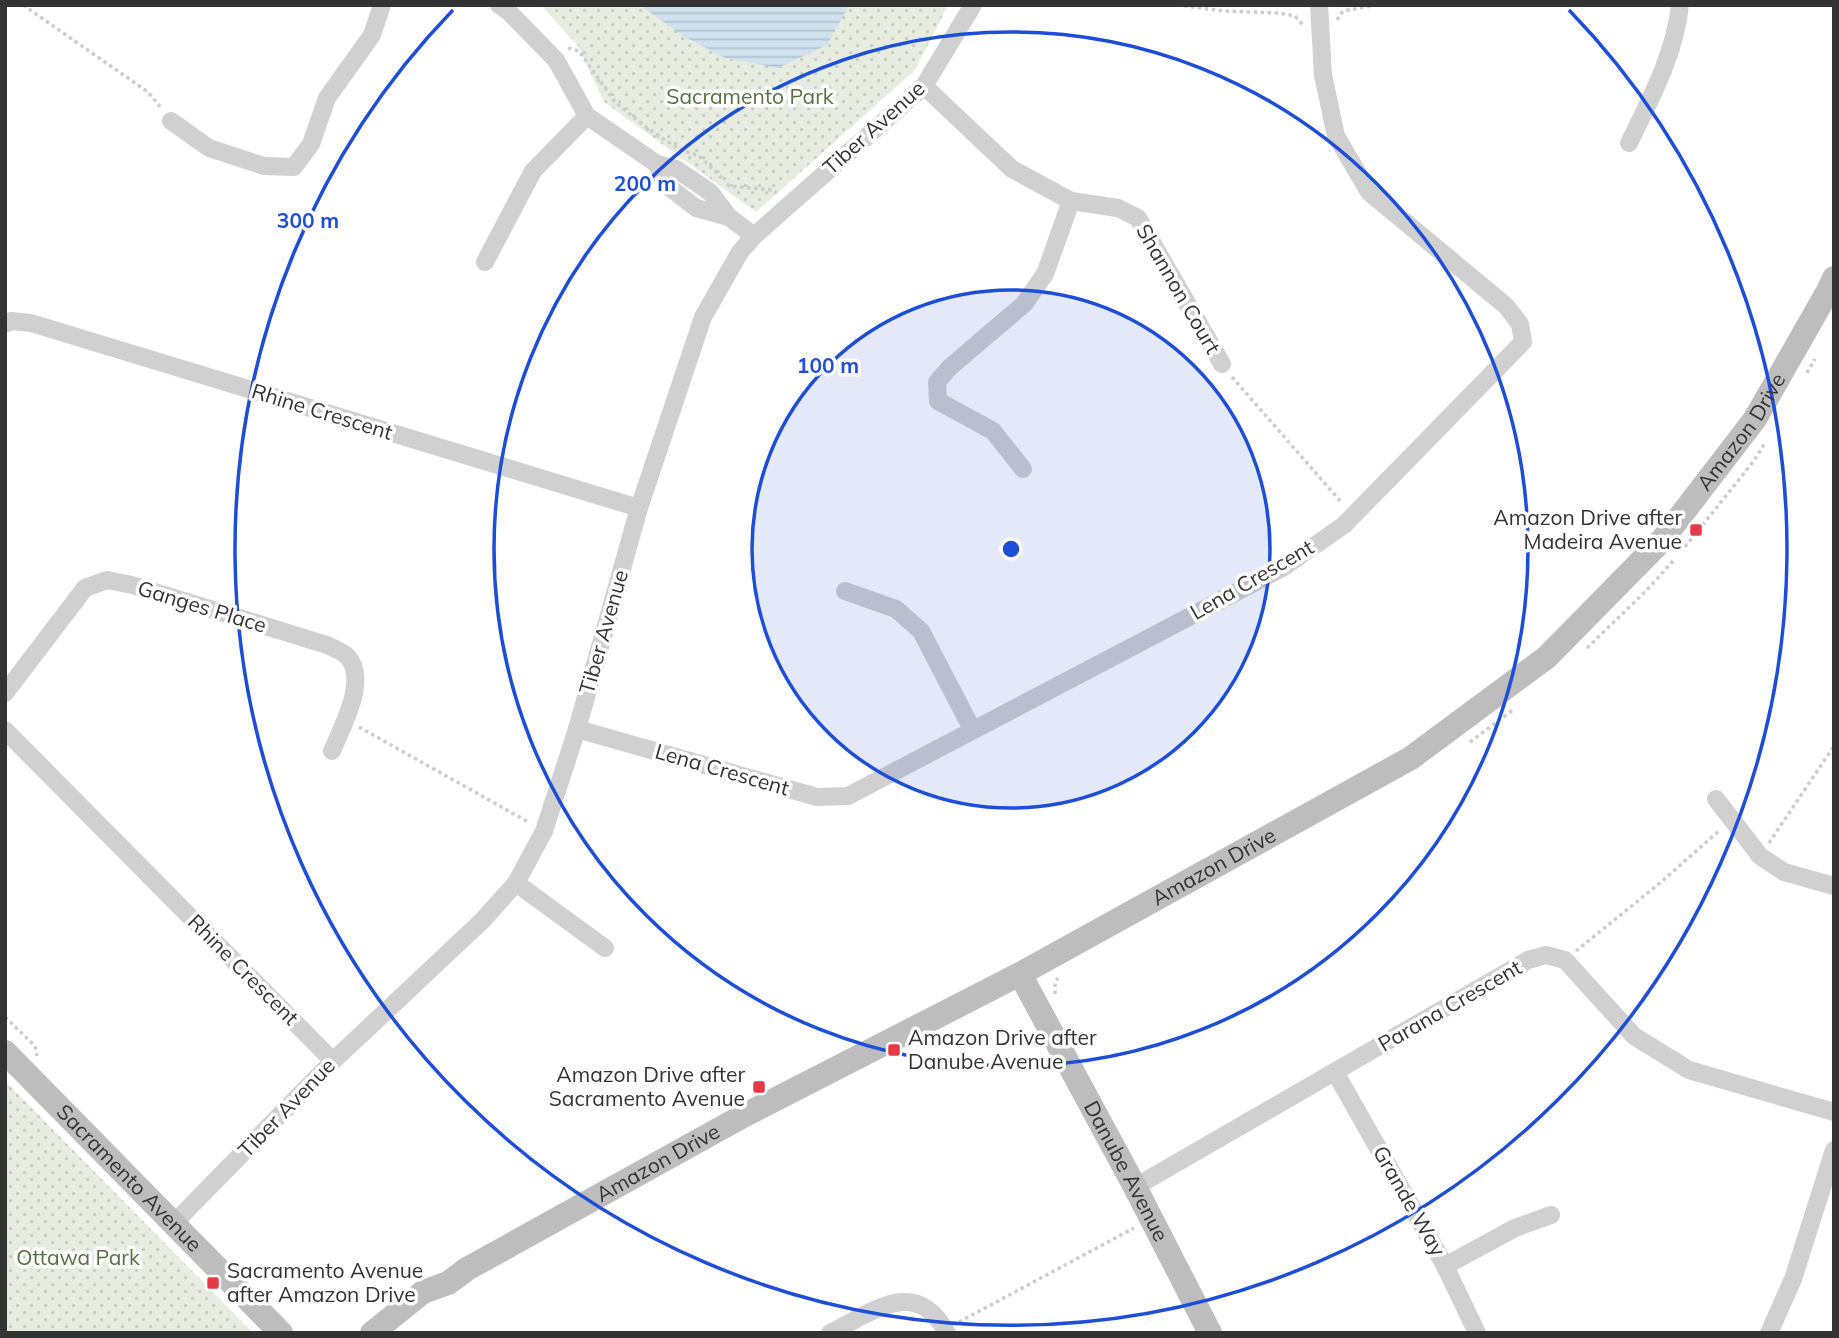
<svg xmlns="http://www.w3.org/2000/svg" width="1839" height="1338" viewBox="0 0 1839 1338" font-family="Mulish,sans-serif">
<defs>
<pattern id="green-dots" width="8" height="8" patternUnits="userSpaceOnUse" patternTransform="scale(1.75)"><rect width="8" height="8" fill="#e6ecdf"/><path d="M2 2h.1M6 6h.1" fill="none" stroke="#c6cbc0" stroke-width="1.8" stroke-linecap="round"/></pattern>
<pattern id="water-rules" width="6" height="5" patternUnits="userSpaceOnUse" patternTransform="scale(1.75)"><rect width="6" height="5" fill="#cfe2ee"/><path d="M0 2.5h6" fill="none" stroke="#b2c2cd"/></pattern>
</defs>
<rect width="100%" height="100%" fill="#fff"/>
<g fill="url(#green-dots)">
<path d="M 541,5 L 948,5 L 915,70 L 756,212 L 604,102 L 578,46 Z"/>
<path d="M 5,1081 L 253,1333 L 5,1333 Z"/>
</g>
<path fill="url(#water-rules)" d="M 643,5 L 849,5 L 827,45 L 778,68 L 725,58 L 685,37 L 645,9 Z"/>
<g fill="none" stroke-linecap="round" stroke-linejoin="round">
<g stroke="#cdcdcd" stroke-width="3.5" stroke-dasharray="3.5 3.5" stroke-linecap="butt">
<path d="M 23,5 L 148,92 L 161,108"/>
<path d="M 1177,5 L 1225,11 L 1279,13 L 1295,16 L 1303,25"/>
<path d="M 1337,20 L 1343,11 L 1377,5"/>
<path d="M 568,48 L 579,51 L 615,102 L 647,128 L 679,149 L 699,156 L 722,178"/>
<path d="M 727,184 L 729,186 L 772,190 L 777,193"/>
<path d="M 1807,373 L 1815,359"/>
<path d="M 1232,377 L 1342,503"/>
<path d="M 1685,547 L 1753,462 L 1765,443"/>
<path d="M 1587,648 L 1646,591 L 1673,561"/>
<path d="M 359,727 L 530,823"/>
<path d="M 1470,742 L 1514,709"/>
<path d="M 1769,843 L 1834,746"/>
<path d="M 1576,951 L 1660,883 L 1720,830"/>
<path d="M 1055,994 L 1055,982 L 1058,978"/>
<path d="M 5,1017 L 35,1046 L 37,1056"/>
<path d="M 959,1322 L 1134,1228"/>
</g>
<g stroke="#d0d0d0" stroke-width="18">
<path d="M 499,5 L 509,12 L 556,60 L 587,116 L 657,164 L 676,169 L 710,192 L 729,217 L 754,236"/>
<path d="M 924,86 L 1012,169 L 1071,201 L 1118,208 L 1138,218 L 1222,364"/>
<path d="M 171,121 L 209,148 L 264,166 L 294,167 L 311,144 L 327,98 L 372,35 L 382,5"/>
<path d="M 1629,143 C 1650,100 1675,54 1680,5"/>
<path d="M 657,164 L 665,184 L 696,208 L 729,217"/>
<path d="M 485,262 L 533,171 L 587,116"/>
<path d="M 5,324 L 11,321 L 31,323 L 639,508"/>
<path d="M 1023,469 L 993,431 L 938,401 L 937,382 L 949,368 L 1024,304 L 1045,274 L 1071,201"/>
<path d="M 845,591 L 896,609 L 921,631 L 972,729"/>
<path d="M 5,693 L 85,588 L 107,580 L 132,585 L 327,645 C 333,648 342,651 347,656 C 369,679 342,727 332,751"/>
<path d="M 577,729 L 817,797 L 848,796 L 1284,567 L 1344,525 L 1523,342 L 1520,324 L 1506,306 L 1369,192 L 1336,136 L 1323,75 L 1319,5"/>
<path d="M 5,730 L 333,1061"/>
<path d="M 1716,799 L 1760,856 L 1784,872 L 1834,886"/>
<path d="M 516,883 L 605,948"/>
<path d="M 1335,1072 L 1445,1266 L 1477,1333"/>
<path d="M 1135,1187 L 1528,960 L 1546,955 L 1565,960 L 1634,1036 L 1689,1070 L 1834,1112"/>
<path d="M 175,1222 L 333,1061 L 483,920 L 516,883 L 544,831 L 577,729 L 639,508 L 703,317 L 740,252 L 754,236 L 924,86 L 973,5"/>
<path d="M 1445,1266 L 1515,1228 L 1551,1215"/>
<path d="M 830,1333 C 873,1312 916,1275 947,1333"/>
<path d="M 1769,1333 L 1793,1279 L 1834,1150"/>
</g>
<g stroke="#bdbdbd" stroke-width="24">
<path id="s1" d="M 1020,974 L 1135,1187 L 1210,1333"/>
<path id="s2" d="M 5,1052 L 281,1333"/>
<path id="s3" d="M 372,1333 L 423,1292 L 448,1283 L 467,1269 L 743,1116 L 1020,974 L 1411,758 L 1547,657 L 1662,540 L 1755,419 L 1828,291 L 1834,278"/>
</g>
</g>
<circle cx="1011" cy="549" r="259" fill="#1d4ed8" fill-opacity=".12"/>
<g fill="none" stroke="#1d4ed8" stroke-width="3.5">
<circle cx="1011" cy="549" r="259"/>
<circle cx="1011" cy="549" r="517"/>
<path d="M1569 10A776 776 0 1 1 453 10"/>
</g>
<g fill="#e63946" stroke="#fff" stroke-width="2.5">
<rect x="1689" y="523" width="14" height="14" rx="3.5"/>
<rect x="887" y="1043" width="14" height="14" rx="3.5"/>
<rect x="752" y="1080" width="14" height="14" rx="3.5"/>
<rect x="206" y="1276" width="14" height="14" rx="3.5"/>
</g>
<g text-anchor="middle" stroke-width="7" stroke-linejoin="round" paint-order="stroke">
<g font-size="21" fill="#56703f" stroke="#fff">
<text x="750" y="104">Sacramento Park</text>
<text x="78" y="1265">Ottawa Park</text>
</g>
<g font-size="21" fill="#333" stroke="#fff">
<text transform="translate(874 128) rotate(-42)" y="7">Tiber Avenue</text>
<text transform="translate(1178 289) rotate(60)" y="7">Shannon Court</text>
<text transform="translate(322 412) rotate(17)" y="7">Rhine Crescent</text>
<text dy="7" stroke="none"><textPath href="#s3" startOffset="1657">Amazon Drive</textPath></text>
<text transform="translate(1252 580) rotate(-30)" y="7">Lena Crescent</text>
<text transform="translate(202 607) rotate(17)" y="7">Ganges Place</text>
<text transform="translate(604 632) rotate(-74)" y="7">Tiber Avenue</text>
<text transform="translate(722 770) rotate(16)" y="7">Lena Crescent</text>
<text dy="7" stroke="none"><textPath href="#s3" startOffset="964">Amazon Drive</textPath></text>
<text transform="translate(243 970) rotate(45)" y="7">Rhine Crescent</text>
<text transform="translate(1450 1006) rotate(-30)" y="7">Parana Crescent</text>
<text transform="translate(287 1108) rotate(-46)" y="7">Tiber Avenue</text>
<text dy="7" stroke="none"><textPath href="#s3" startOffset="334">Amazon Drive</textPath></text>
<text dy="7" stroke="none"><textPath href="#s1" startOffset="224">Danube Avenue</textPath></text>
<text dy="7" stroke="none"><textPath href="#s2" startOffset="177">Sacramento Avenue</textPath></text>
<text transform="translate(1409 1201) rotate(60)" y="7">Grande Way</text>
</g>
<g font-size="21" fill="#333" stroke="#fff" text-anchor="end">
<text x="1682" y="525">Amazon Drive after<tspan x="1682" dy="24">Madeira Avenue</tspan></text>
<text x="908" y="1045" text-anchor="start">Amazon Drive after<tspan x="908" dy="24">Danube Avenue</tspan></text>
<text x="745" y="1082">Amazon Drive after<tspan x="745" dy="24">Sacramento Avenue</tspan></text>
<text x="227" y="1278" text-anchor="start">Sacramento Avenue<tspan x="227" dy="24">after Amazon Drive</tspan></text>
</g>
</g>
<circle cx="1011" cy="549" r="10" fill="#1d4ed8" stroke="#fff" stroke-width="3.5"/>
<g font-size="21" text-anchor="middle" font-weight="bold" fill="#1d4ed8" stroke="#fff" stroke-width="7" stroke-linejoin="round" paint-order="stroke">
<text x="645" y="191">200 m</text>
<text x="308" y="228">300 m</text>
<text x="828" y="373">100 m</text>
</g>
<rect width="1839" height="1338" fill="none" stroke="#333333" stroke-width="14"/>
</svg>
